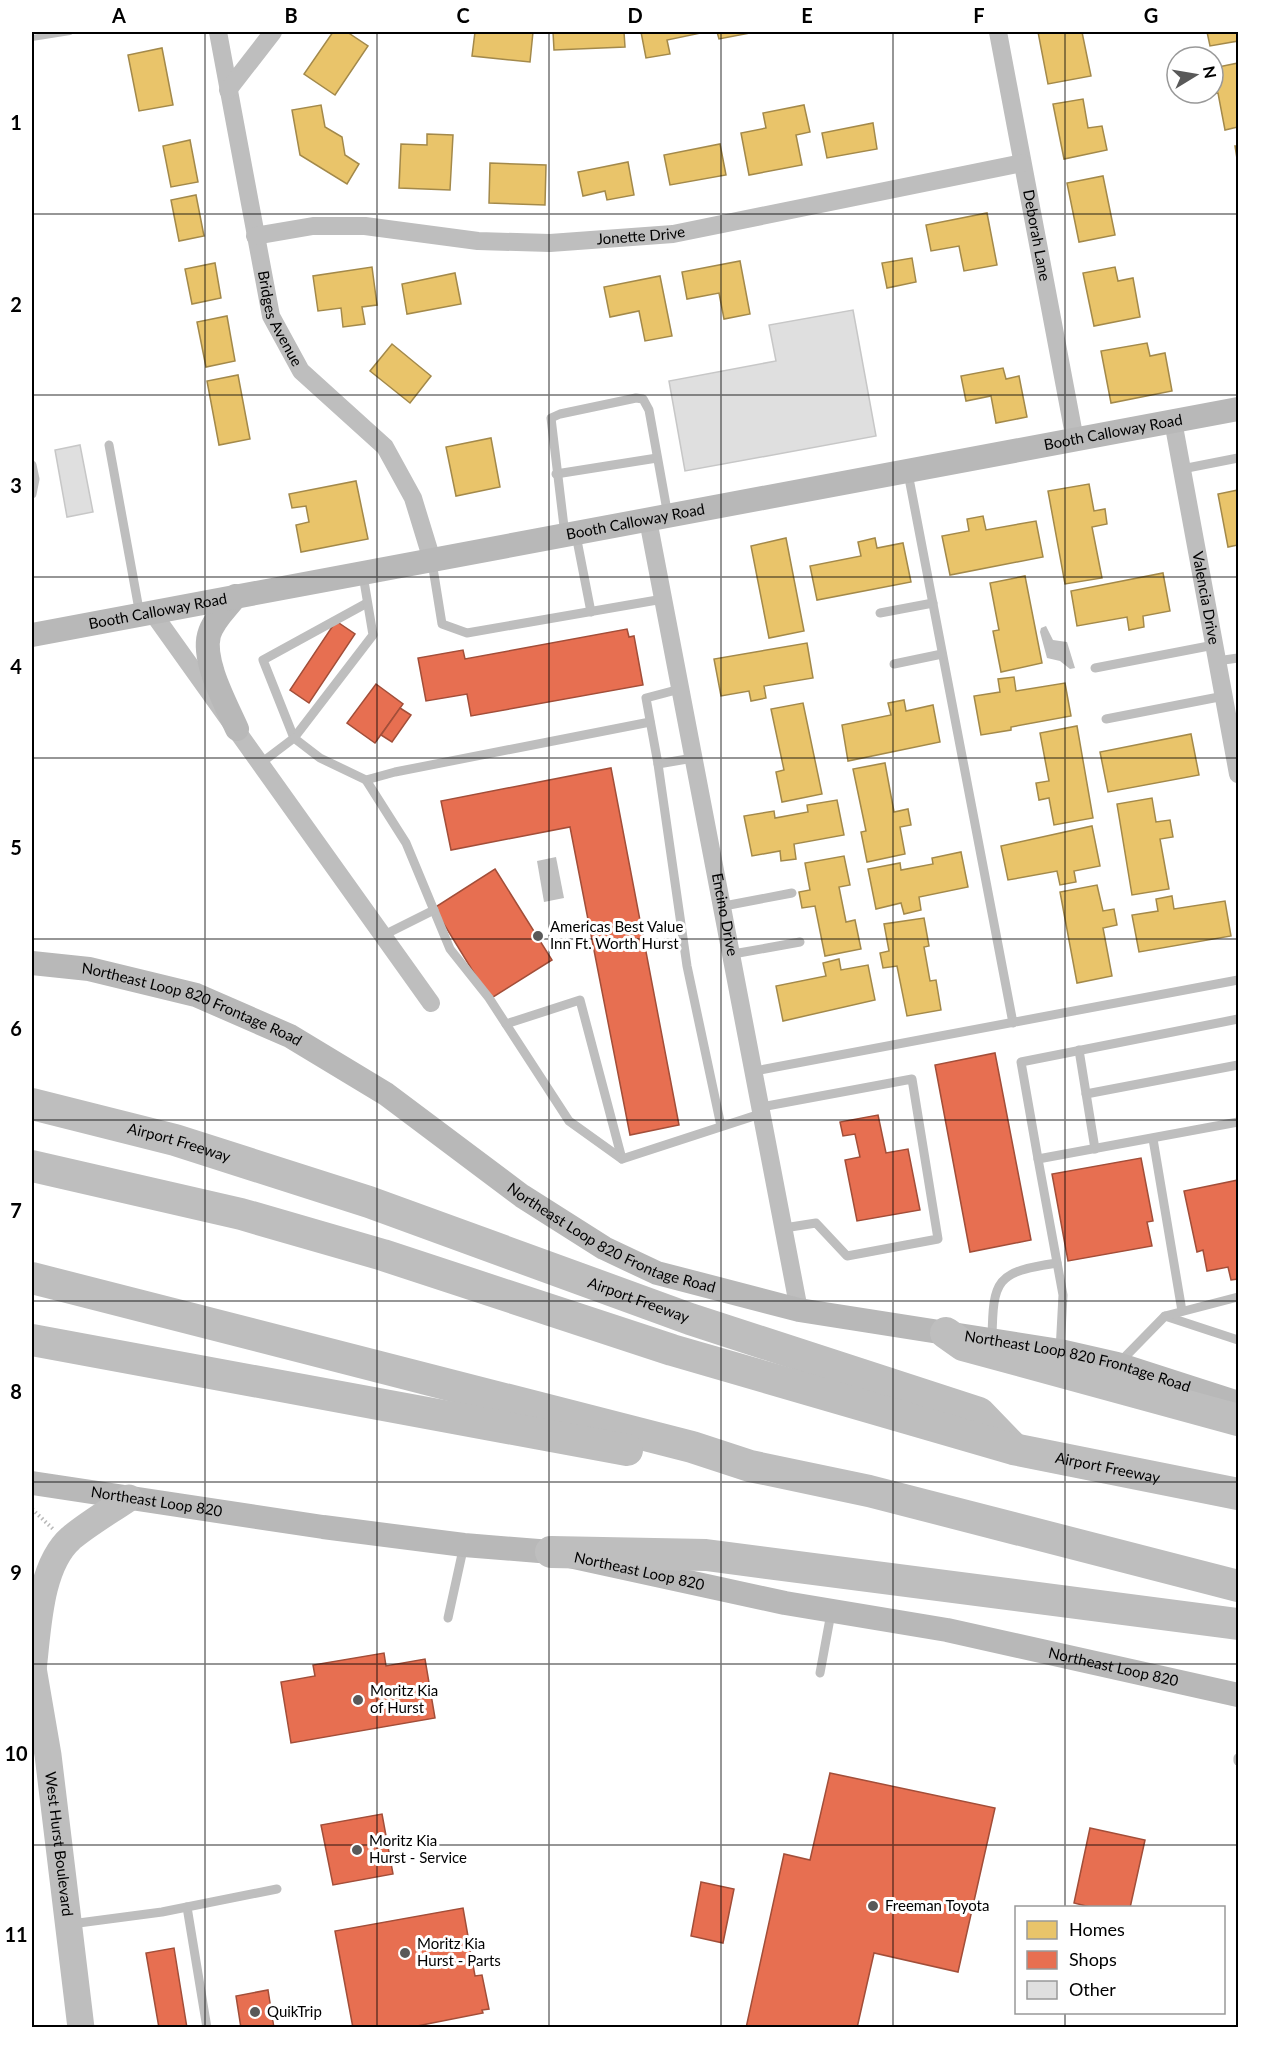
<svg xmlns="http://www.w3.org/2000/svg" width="1270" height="2059" viewBox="0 0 1270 2059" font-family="Lato,sans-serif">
<rect width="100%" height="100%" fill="#fff"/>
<g fill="#bfbfbf">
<path d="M 1046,626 L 1053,640 L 1067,642 L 1075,668 L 1070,669 L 1060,661 L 1047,658 L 1040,632 L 1041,628 Z"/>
<path d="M 556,857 L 564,898 L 544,902 L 537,861 Z"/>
</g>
<g fill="#e9c46a" stroke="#a3894a" stroke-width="1.5">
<path d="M 333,32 L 347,32 L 368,46 L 335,95 L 304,74 Z"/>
<path d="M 475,32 L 533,32 L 530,62 L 472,56 Z"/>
<path d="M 553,32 L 624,32 L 625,47 L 554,50 Z"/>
<path d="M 641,32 L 701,32 L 701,33 L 667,40 L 670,54 L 646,58 Z"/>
<path d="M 717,32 L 755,32 L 719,39 Z"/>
<path d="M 1038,32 L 1082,32 L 1091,76 L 1048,84 Z"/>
<path d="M 1207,32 L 1238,32 L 1238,41 L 1210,46 Z"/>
<path d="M 162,48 L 173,105 L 139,111 L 128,55 Z"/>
<path d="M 1238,63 L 1238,127 L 1225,130 L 1218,93 L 1207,95 L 1207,93 L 1213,93 L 1213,68 Z"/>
<path d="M 1083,99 L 1088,128 L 1102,126 L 1107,150 L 1064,159 L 1053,104 Z"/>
<path d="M 321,105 L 325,127 L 342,137 L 345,155 L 359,164 L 347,184 L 300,155 L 292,110 Z"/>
<path d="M 804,105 L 810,132 L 796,135 L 802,165 L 749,175 L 741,133 L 766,128 L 763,113 Z"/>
<path d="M 873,123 L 877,149 L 827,158 L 822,133 Z"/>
<path d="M 427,134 L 453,135 L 450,190 L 399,188 L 401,144 L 427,145 Z"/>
<path d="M 190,140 L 198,182 L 171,187 L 163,146 Z"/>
<path d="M 720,144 L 726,175 L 670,185 L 664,155 Z"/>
<path d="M 1235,146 L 1238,146 L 1238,165 Z"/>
<path d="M 628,162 L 634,195 L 607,200 L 605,191 L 583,196 L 578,172 Z"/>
<path d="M 490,163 L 546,165 L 545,205 L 489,203 Z"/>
<path d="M 1103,176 L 1115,235 L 1079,242 L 1067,183 Z"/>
<path d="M 196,195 L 204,236 L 179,241 L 171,200 Z"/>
<path d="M 987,213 L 997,265 L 964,271 L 959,246 L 931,251 L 926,225 Z"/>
<path d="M 912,258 L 916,282 L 887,288 L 882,263 Z"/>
<path d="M 740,261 L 750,314 L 724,319 L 719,293 L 687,299 L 682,272 Z"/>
<path d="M 215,263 L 221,298 L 192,304 L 185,269 Z"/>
<path d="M 372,267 L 377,305 L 362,307 L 365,324 L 343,327 L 341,308 L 318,311 L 313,276 Z"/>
<path d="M 1115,267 L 1118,281 L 1133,278 L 1140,317 L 1094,326 L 1083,273 Z"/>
<path d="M 455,273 L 461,304 L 407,314 L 402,284 Z"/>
<path d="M 660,276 L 672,336 L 645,341 L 639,311 L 610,317 L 604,287 Z"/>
<path d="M 227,316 L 235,361 L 206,367 L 197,322 Z"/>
<path d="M 1147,343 L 1150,356 L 1165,353 L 1172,391 L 1111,403 L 1101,351 Z"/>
<path d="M 392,344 L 431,376 L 410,403 L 370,371 Z"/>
<path d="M 1003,368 L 1006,379 L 1019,376 L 1027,417 L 996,423 L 991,396 L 966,401 L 961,376 Z"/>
<path d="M 238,375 L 250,439 L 219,445 L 207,381 Z"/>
<path d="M 491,438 L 500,487 L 456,496 L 446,447 Z"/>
<path d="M 356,481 L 368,539 L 301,552 L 296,525 L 309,522 L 306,506 L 292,508 L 289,494 Z"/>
<path d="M 1089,484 L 1094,511 L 1105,509 L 1107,524 L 1092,527 L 1102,578 L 1065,584 L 1048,491 Z"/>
<path d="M 1238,490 L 1238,545 L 1228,547 L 1218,494 Z"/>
<path d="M 983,516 L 986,530 L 1036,521 L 1043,557 L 950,575 L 942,536 L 969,531 L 967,519 Z"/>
<path d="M 786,538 L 804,631 L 769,638 L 751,546 Z"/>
<path d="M 875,538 L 877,548 L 903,543 L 911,582 L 817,600 L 810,566 L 861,556 L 858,542 Z"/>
<path d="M 1163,573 L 1170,611 L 1143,616 L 1144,627 L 1129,630 L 1127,617 L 1077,626 L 1071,591 Z"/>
<path d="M 1025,576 L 1042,663 L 1001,672 L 993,631 L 999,630 L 990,583 Z"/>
<path d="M 807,643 L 813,678 L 764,686 L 766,698 L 751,701 L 749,691 L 721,696 L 714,659 Z"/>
<path d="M 1014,677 L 1016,691 L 1065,683 L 1071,716 L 1011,727 L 1011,730 L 981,735 L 974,696 L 1000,692 L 998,679 Z"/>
<path d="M 904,700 L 906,711 L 933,705 L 940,742 L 848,761 L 842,725 L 891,715 L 888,703 Z"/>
<path d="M 803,703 L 822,794 L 782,802 L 776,772 L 784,770 L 771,709 Z"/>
<path d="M 1077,726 L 1093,818 L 1054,825 L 1049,798 L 1039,800 L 1036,783 L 1049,781 L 1040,733 Z"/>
<path d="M 1191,734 L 1199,775 L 1108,792 L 1100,752 Z"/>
<path d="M 885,763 L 894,812 L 908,809 L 911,825 L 900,827 L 905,854 L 867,862 L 861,832 L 866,831 L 853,769 Z"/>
<path d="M 1152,798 L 1156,822 L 1170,820 L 1173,837 L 1160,839 L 1169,889 L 1132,895 L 1117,804 Z"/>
<path d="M 837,800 L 844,835 L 794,844 L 796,859 L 781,861 L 780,851 L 752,856 L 744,816 L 774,811 L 775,818 L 808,812 L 807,805 Z"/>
<path d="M 1092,826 L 1100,866 L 1074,871 L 1076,882 L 1060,885 L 1057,871 L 1008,880 L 1001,846 Z"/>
<path d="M 961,852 L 968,887 L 919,897 L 921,910 L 904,914 L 901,903 L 876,909 L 868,869 L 900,863 L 901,870 L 933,864 L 932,858 Z"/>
<path d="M 844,856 L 850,885 L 839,887 L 846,922 L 855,920 L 861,949 L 825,956 L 815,906 L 802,908 L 799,892 L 810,890 L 805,863 Z"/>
<path d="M 1097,885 L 1103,911 L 1114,909 L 1117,925 L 1103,928 L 1112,976 L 1077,983 L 1060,892 Z"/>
<path d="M 1172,896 L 1174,909 L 1225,901 L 1231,936 L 1139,952 L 1132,915 L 1158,911 L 1156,899 Z"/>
<path d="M 924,918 L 929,946 L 924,947 L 930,981 L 936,980 L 941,1010 L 907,1016 L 897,966 L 883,968 L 880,953 L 889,951 L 884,924 Z"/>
<path d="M 839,959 L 841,970 L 868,965 L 875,1000 L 783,1021 L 776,986 L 826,976 L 823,963 Z"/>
</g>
<g fill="#e76f51" stroke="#a24e39" stroke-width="1.5">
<path d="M 336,621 L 355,634 L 309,703 L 290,690 Z"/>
<path d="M 627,629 L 629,637 L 634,636 L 643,685 L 471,716 L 467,694 L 426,701 L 418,658 L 463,650 L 465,659 Z"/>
<path d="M 376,684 L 403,704 L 375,743 L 347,723 Z"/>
<path d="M 400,708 L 411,715 L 392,742 L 381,735 Z"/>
<path d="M 611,768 L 679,1125 L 630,1135 L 570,827 L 451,850 L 441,801 Z"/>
<path d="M 495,869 L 552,960 L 490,999 L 434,908 Z"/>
<path d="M 995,1053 L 1031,1240 L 970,1252 L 935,1065 Z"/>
<path d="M 878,1115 L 886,1153 L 908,1149 L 920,1210 L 857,1221 L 845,1160 L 860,1157 L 855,1134 L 843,1136 L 840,1122 Z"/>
<path d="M 1141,1158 L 1153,1221 L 1147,1222 L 1152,1246 L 1068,1261 L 1052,1174 Z"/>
<path d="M 1238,1180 L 1238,1279 L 1231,1280 L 1228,1267 L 1207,1271 L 1203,1250 L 1197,1252 L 1184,1191 Z"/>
<path d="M 384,1653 L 386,1666 L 425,1659 L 435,1718 L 291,1743 L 281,1682 L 315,1676 L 313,1665 Z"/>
<path d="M 830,1773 L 995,1808 L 958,1972 L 874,1953 L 857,2028 L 746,2028 L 784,1854 L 810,1860 Z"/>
<path d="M 382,1814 L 393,1874 L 333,1885 L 321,1825 Z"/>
<path d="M 1090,1828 L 1145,1840 L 1130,1908 L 1094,1908 L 1074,1903 Z"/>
<path d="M 701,1882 L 734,1889 L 723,1943 L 691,1936 Z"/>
<path d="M 463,1908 L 475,1976 L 482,1975 L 489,2009 L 482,2010 L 483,2013 L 407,2028 L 353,2028 L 335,1931 Z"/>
<path d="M 174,1948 L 187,2028 L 159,2028 L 146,1953 Z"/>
<path d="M 268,1990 L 274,2028 L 241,2028 L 236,1996 Z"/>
</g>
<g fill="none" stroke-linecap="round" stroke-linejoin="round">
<path stroke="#bfbfbf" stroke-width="6" d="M 32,38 L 70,32"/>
</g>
<g fill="#dfdfdf" stroke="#c7c7c7" stroke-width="1.5">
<path d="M 853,310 L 876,436 L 685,471 L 669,381 L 776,361 L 769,325 Z"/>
<path d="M 80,445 L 93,512 L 67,517 L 55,450 Z"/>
</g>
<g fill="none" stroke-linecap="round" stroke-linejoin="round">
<path stroke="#b9b9b9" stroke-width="4" stroke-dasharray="1.5 3" stroke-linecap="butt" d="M 32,1509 L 53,1529"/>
<g stroke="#bebebe" stroke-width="9">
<path d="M 109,445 L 140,615"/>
<path d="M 32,465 L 35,479 L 32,494"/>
<path d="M 1182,469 L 1238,458"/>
<path d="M 908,473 L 1013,1023"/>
<path d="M 556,474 L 657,458"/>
<path d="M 565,535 L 551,418 L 560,414 L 636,398 L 643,399 L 649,410 L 668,516"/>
<path d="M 576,535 L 591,612"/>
<path d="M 432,562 L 442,624 L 467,633 L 663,599"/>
<path d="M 880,613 L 933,603"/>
<path d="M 1217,661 L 1238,658"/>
<path d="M 894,664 L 942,654"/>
<path d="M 1095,668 L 1214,645"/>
<path d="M 680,689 L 646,698 L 658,764 L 693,758"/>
<path d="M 1106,719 L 1224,696"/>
<path d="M 650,722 L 395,772 L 366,780 L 406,843 L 450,949 L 489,998 L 569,1121 L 622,1159 L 763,1113"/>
<path d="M 294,738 L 263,660 L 367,603"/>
<path d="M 294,738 L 373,635 L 363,575"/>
<path d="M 261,763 L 294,738 L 320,758 L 366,780"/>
<path d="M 658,764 L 687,966 L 721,1126"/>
<path d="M 724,906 L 792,893"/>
<path d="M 382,936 L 434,910"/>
<path d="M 733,954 L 800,942"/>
<path d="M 506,1024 L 580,1000 L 622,1159"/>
<path d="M 1079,1050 L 1095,1149"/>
<path d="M 755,1071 L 1238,980"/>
<path d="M 1086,1094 L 1238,1065"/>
<path d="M 761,1107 L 912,1079 L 938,1239 L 847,1256 L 816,1223 L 784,1228"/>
<path d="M 1153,1139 L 1182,1311"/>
<path d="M 1038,1159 L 1021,1062 L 1238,1019"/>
<path d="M 1165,1316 L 1238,1340"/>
<path d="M 992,1339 C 993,1279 996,1272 1057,1263"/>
<path d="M 1060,1351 L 1063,1295 L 1038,1159 L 1238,1122"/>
<path d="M 1119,1363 L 1165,1316 L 1238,1297"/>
<path d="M 448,1618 L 464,1545"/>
<path d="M 820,1673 L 831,1613"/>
<path d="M 1238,1761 L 1238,1758"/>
<path d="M 187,1907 L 207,2028"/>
<path d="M 71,1924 L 162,1912 L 277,1889"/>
</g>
<g stroke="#bebebe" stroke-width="18">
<path id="s1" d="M 218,32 L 271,316 L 301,371 L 385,447 L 413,498 L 432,560"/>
<path id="s2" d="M 998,32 L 1075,440"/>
<path d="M 228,90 L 273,32"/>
<path id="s3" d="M 255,236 L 313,226 L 365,226 L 478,241 L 550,243 L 673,234 L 1022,163"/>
<path id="s4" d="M 1173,421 L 1238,774"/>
<path id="s5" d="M 648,520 C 699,783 751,1046 799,1310"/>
<path d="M 152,612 L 431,1003"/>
</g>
<g stroke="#b8b8b8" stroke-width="24">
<path d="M 236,596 C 227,608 213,620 209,635 C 202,661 226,704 237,729"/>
<path id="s6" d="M 32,635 L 1238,409"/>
<path id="s7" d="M 32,963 L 89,969 L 196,995 L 290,1036 L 386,1094 L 522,1196 L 604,1248 L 657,1273 L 799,1310 L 1060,1351 L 1117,1364 L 1238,1403"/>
<path id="s8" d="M 32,1483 L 323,1527 L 464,1545 L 551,1552 L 785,1603 L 947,1630 L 1238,1695"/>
</g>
<g stroke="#bebebe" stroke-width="27">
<path id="s9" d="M 32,1662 L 48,1755 L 81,2028"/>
<path d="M 33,1670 C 38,1630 39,1566 71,1538 C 89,1523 110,1511 129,1498"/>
</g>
<g stroke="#bebebe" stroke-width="32">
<path id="s10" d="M 32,1104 L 175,1140 L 369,1202 L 690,1319 L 979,1413 L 1013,1448"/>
<path id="s11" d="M 32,1166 L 241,1214 L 383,1255 L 672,1350 L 1013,1449 L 1238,1494"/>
<path d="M 32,1278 L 692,1447 L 750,1466 L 869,1491 L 1238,1586"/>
<path d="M 946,1333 L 963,1345 L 1238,1420"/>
<path d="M 32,1340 L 627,1450"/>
<path d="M 551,1552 L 706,1555 L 1238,1624"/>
</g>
</g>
<path fill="none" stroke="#000" stroke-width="1.5" stroke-opacity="0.55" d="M 205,32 L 205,2028M 377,32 L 377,2028M 549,32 L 549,2028M 721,32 L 721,2028M 893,32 L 893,2028M 1065,32 L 1065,1908M 32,214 L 1238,214M 32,395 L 1238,395M 32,577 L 1238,577M 32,758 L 1238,758M 32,939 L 1238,939M 32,1120 L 1238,1120M 32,1301 L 1238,1301M 32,1482 L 1238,1482M 32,1664 L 1238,1664M 32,1845 L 1238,1845M 1065,2012 L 1065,2028"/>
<g fill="#595959" stroke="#fff" stroke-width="2">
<circle cx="538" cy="936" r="6"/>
<circle cx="358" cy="1700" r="6"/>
<circle cx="357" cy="1850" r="6"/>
<circle cx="873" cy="1906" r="6"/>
<circle cx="405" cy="1953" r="6"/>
<circle cx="255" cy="2012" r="6"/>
</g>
<g text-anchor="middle" stroke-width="6" stroke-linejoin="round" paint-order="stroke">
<g font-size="15" fill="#000" stroke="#fff">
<text dy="5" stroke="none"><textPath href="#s3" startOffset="388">Jonette Drive</textPath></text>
<text dy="5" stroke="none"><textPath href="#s2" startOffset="207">Deborah Lane</textPath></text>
<text dy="5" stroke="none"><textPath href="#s1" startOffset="294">Bridges Avenue</textPath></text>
<text dy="5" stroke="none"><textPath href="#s6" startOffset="1100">Booth Calloway Road</textPath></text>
<text dy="5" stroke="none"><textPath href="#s6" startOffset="614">Booth Calloway Road</textPath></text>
<text dy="5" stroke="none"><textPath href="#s4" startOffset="180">Valencia Drive</textPath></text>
<text dy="5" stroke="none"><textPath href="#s6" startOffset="128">Booth Calloway Road</textPath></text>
<text dy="5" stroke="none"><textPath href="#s5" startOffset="402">Encino Drive</textPath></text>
<text dy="5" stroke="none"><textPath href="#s7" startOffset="166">Northeast Loop 820 Frontage Road</textPath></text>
<text dy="5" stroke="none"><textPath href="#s10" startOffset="152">Airport Freeway</textPath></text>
<text dy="5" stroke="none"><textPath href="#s7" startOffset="652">Northeast Loop 820 Frontage Road</textPath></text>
<text dy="5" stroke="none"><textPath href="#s10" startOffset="638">Airport Freeway</textPath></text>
<text dy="5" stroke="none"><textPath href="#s7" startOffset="1138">Northeast Loop 820 Frontage Road</textPath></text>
<text dy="5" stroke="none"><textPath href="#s11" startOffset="1118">Airport Freeway</textPath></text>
<text dy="5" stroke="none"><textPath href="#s8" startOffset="126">Northeast Loop 820</textPath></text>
<text dy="5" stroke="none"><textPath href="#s8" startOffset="614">Northeast Loop 820</textPath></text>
<text dy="5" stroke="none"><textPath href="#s8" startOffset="1098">Northeast Loop 820</textPath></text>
<text dy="5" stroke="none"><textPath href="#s9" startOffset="184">West Hurst Boulevard</textPath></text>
</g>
<g font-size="15" fill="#000" stroke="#fff" text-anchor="start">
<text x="550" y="932">Americas Best Value<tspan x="550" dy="17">Inn Ft. Worth Hurst</tspan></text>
<text x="370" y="1696">Moritz Kia<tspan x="370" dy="17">of Hurst</tspan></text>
<text x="369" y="1846">Moritz Kia<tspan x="369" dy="17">Hurst - Service</tspan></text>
<text x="885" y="1911">Freeman Toyota</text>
<text x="417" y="1949">Moritz Kia<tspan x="417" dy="17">Hurst - Parts</tspan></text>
<text x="267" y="2017">QuikTrip</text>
</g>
</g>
<rect width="1270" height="2059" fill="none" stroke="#ffffff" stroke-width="66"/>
<rect x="1015" y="1906" width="210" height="108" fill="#ffffff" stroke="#999999" stroke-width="1.5"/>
<rect x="1027" y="1921" width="30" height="18" fill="#e9c46a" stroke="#999999" stroke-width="1.5"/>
<text x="1069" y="1936" font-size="18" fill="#000000">Homes</text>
<rect x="1027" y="1951" width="30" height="18" fill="#e76f51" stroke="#999999" stroke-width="1.5"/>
<text x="1069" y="1966" font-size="18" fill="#000000">Shops</text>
<rect x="1027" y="1981" width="30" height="18" fill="#dfdfdf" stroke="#999999" stroke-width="1.5"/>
<text x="1069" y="1996" font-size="18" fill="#000000">Other</text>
<g transform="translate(1195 75) rotate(79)"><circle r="28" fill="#ffffff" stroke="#999999" stroke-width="1.5"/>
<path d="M0-4.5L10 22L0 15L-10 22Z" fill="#595959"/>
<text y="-9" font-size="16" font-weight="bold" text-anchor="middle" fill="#000000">N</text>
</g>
<rect x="33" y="33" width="1204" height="1993" fill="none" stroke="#000" stroke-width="2"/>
<g font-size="20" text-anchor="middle" font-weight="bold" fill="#000">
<text x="119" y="23">A</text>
<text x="291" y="23">B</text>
<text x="463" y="23">C</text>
<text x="635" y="23">D</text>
<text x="807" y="23">E</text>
<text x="979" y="23">F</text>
<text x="1151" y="23">G</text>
<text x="16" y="130">1</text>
<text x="16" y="312">2</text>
<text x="16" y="493">3</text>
<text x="16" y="674">4</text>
<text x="16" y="855">5</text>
<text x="16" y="1036">6</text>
<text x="16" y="1218">7</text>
<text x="16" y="1399">8</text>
<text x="16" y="1580">9</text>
<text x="16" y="1761">10</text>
<text x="16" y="1942">11</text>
</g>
</svg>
